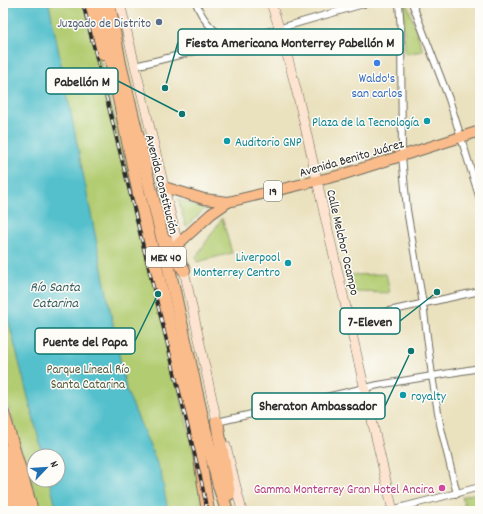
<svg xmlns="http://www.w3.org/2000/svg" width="483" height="514" viewBox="0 0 483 514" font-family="Dekko,sans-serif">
<rect width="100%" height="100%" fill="#fdfcf7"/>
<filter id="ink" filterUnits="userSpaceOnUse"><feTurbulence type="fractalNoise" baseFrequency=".025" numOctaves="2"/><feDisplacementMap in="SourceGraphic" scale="8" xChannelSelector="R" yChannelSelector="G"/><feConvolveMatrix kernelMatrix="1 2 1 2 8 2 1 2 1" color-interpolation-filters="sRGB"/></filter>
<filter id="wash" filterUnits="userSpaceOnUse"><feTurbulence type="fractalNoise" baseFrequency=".012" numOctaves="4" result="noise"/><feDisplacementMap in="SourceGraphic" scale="16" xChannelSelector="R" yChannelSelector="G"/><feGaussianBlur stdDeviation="0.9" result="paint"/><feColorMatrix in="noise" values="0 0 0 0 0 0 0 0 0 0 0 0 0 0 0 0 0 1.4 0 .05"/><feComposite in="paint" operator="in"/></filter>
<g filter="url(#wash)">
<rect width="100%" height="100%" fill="#eae1be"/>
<g fill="#b2cc71" stroke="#6e7c4e" fill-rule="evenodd">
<path d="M 3,3 L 86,3 L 143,233 L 197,466 L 203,511 L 40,511 L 3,389 ZM 34,456 L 58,456 L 58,480 L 34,480 Z"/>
<path d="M 403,3 L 407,3 L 423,51 L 405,54 Z"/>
<path d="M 178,199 L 205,209 L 186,227 Z"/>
<path d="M 222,218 L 232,253 L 197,262 L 196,257 Z"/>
<path d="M 386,274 L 390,293 L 353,292 L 348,275 Z"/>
<path d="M 480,492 L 480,511 L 466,511 L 462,497 Z"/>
</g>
<path fill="#53c0cc" stroke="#3f767c" d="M 3,3 L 49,3 L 126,389 L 161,473 L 168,511 L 57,511 L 49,480 L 58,480 L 58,456 L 43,456 L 3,299 Z"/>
</g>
<g filter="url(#ink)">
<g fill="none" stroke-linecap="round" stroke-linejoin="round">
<g stroke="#6e6b5e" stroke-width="8">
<g id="street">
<path d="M 196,3 C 204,23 214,32 232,42"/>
<path d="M 399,3 L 401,31 L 402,156 L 407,210 L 423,304 L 432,376 L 440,424 L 457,494"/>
<path d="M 412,3 L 449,99 L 480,199"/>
<path d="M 135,66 L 232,42 L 367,3"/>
<path d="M 348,320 L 480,291"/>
<path d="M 217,422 L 378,385 L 480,368"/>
<path d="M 3,509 L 12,507"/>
<path d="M 387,511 L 480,487"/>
</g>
</g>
<g stroke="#6e6b5e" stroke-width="10">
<g id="secondary">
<path d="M 120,3 L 184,270 L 217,422 L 219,427"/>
<path d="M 271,3 C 295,73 309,145 325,217 C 348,315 370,413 393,511"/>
<path d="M 226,446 L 242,511"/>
</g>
</g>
<g stroke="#6e6b5e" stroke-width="12">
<g id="primary">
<path d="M 164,187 L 204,199 L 228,202 L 341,175 L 480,131"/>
<path d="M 178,244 L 211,214 L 228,202"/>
</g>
</g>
<g stroke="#6e6b5e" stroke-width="14">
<g id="highway">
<path d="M 88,3 L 97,39 L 103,54"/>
<path d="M 99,3 L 139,194 L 198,446 L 208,511"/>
<path d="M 109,3 L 120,64 L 161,232 L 204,426 L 219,486 L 227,511"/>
<path d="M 166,240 L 184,270"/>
<path d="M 3,413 L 32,511"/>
<path d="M 217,422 L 229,494"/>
<path d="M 3,450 L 23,511"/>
<path d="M 5,481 L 13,511"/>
</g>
</g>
<use href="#street" stroke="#fff" stroke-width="6"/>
<use href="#secondary" stroke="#fde4d1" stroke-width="9"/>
<use href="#primary" stroke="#fabc8b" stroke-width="10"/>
<use href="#highway" stroke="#fabc8b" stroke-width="12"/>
<g stroke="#2b2b2b" stroke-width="3.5">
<path id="rail" d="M 83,3 L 202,484 L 207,511"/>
</g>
<use href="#rail" stroke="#fdfcf7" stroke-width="2" stroke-dasharray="6" stroke-linecap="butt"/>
</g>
</g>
<circle fill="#5c6f8a" stroke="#fdfcf7" stroke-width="1.5" cx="159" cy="22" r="4"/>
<circle fill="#3f7fe0" stroke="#fdfcf7" stroke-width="1.5" cx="377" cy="63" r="4"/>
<g fill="#0f9aa8" stroke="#fdfcf7" stroke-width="1.5">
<circle cx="427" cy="121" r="4"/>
<circle cx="227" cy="141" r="4"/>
<circle cx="288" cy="263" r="4"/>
<circle cx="403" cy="395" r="4"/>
</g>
<circle fill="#d1479c" stroke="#fdfcf7" stroke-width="1.5" cx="442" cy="488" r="4"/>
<g text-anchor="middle" stroke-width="3" stroke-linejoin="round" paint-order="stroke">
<g fill="#fdfcf7" stroke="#6a6a68" stroke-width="1">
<rect x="264" y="181" width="18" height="20" rx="3"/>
<rect x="146" y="247" width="40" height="20" rx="3"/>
</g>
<g font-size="12" font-weight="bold" fill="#2b2b2b">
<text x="273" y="195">19</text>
<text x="166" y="261">MEX 40</text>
</g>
<g font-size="13" fill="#4e5e75" stroke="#fdfcf7" text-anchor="end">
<text x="151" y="27">Juzgado de Distrito</text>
</g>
<g font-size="13" fill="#366cbe" stroke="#fdfcf7">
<text x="377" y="82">Waldo's<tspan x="377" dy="15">san carlos</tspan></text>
</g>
<g font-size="13" fill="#0d838f" stroke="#fdfcf7" text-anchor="end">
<text x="419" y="126">Plaza de la Tecnología</text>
<text x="235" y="146" text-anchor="start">Auditorio GNP</text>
<text x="280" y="261">Liverpool<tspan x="280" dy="15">Monterrey Centro</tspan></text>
<text x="411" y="400" text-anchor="start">royalty</text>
</g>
<g font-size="13" fill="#2b2b2b" stroke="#fdfcf7">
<text transform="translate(351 157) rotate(-16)" y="5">Avenida Benito Juárez</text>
<text transform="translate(163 184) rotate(76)" y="5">Avenida Constitución</text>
<text transform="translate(344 242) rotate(77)" y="5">Calle Melchor Ocampo</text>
</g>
<g font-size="13" fill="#545b40" stroke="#fdfcf7">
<text x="88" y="373">Parque Lineal Río<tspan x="88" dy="15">Santa Catarina</tspan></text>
</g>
<g font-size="13" fill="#b23c85" stroke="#fdfcf7" text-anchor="end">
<text x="434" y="493">Gamma Monterrey Gran Hotel Ancira</text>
</g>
<g font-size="14" font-style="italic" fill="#395f63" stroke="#fdfcf7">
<text x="55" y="291">Río Santa<tspan x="55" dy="16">Catarina</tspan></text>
</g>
</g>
<path fill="none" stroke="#0f766e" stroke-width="1.5" d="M165 88L178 42M182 114L118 81M437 292L400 321M158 294L135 341M411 351L385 406"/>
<g fill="#0f766e" stroke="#fdfcf7" stroke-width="1.5">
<circle cx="165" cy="88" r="4"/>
<circle cx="182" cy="114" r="4"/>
<circle cx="437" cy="292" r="4"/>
<circle cx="158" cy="294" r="4"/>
<circle cx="411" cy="351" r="4"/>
</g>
<g fill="#fdfcf7" stroke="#0f766e" stroke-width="1.5">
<rect x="178" y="29" width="225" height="26" rx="4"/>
<rect x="46" y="68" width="72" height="26" rx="4"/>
<rect x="340" y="308" width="60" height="26" rx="4"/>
<rect x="35" y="328" width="100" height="26" rx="4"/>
<rect x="252" y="393" width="133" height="26" rx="4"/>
</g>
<g font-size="14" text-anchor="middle" font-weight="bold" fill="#2b2b2b">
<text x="290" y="47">Fiesta Americana Monterrey Pabellón M</text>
<text x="82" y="86">Pabellón M</text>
<text x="370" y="326">7-Eleven</text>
<text x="85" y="346">Puente del Papa</text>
<text x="318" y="410">Sheraton Ambassador</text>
</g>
<rect width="483" height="514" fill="none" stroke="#fdfcf7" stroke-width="16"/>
<g transform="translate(46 468) rotate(65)"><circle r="19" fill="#fdfcf7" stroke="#a9a8a5"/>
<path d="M0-3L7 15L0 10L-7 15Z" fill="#1f6fb2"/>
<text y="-6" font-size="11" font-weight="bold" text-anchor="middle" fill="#2b2b2b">N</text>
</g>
</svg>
